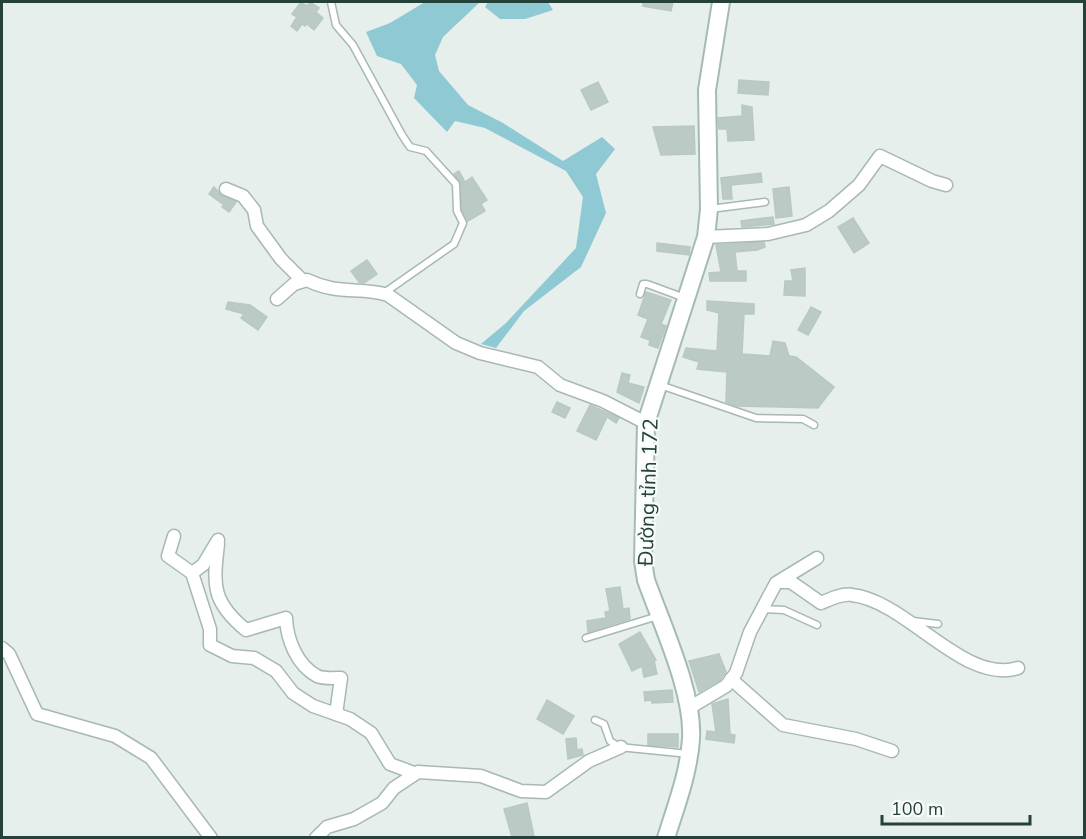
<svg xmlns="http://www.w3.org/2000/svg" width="1086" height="839" viewBox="0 0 1086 839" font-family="'Nunito Sans',sans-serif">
<rect width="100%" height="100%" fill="#e6efeb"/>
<g fill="#8ec9d4">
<path d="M 425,2 L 480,2 L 443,37 L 435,55 L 439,71 L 468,105 L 503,123 L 563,161 L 602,137 L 615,149 L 596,174 L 606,213 L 581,267 L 524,311 L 496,348 L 481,344 L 506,323 L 576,248 L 583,197 L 566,171 L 485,128 L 455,121 L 447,132 L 414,98 L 417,85 L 401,64 L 377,56 L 366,32 L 390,23 Z"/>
<path d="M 488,2 L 548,2 L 553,10 L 525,19 L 500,19 L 485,7 Z"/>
</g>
<g fill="#bbcac4" stroke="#b8c9c2" stroke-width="1.5">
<path d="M 301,2 L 307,6 L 310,2 L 319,8 L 316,12 L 323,18 L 314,30 L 307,24 L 305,26 L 302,24 L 297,31 L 291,26 L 297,17 L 292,14 Z"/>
<path d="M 643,2 L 673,2 L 671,11 L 643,6 Z"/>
<path d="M 739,80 L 769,82 L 768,95 L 738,93 Z"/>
<path d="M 598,82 L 608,102 L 591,110 L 581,90 Z"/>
<path d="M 742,105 L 752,107 L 754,140 L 728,141 L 727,129 L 719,129 L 718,118 L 742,116 Z"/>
<path d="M 694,126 L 695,154 L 661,155 L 653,127 Z"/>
<path d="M 459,171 L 465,182 L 472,177 L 487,200 L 481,204 L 485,211 L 468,221 L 462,210 L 461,183 L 454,174 Z"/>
<path d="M 761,173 L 762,182 L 731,185 L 732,199 L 723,199 L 721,178 Z"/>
<path d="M 214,187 L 222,196 L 236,202 L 229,212 L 222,207 L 224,205 L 209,194 Z"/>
<path d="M 789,187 L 792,216 L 776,218 L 773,189 Z"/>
<path d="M 773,217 L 774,224 L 742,227 L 741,221 Z"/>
<path d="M 853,218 L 869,243 L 854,253 L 838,227 Z"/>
<path d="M 764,242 L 765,247 L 757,250 L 735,252 L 737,271 L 746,271 L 746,281 L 710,281 L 709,273 L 721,272 L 716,245 Z"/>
<path d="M 657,243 L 690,247 L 689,255 L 657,251 Z"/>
<path d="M 367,260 L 377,274 L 364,283 L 359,282 L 351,271 Z"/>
<path d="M 805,268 L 805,296 L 784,295 L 785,281 L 793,281 L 791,270 Z"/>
<path d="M 646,292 L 671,300 L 661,324 L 666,326 L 658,348 L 649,345 L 650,340 L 641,337 L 648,319 L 638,315 Z"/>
<path d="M 707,301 L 754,304 L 754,314 L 744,314 L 742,354 L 770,356 L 773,341 L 785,343 L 789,356 L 796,357 L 834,387 L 818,408 L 737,406 L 726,402 L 727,372 L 697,369 L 699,362 L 683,357 L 686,348 L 717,351 L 719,313 L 707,310 Z"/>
<path d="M 228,302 L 250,305 L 267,317 L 258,330 L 241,318 L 244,314 L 226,309 Z"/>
<path d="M 811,307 L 821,312 L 808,335 L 798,330 Z"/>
<path d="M 622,373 L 630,375 L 628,383 L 644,387 L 639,403 L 617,392 Z"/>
<path d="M 557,402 L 570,408 L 565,418 L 552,412 Z"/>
<path d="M 590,405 L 619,418 L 616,423 L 607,417 L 596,440 L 577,431 Z"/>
<path d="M 620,587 L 623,609 L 629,608 L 630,619 L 588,632 L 587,621 L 606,618 L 605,612 L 610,611 L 606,589 Z"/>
<path d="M 640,632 L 656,660 L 654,661 L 657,674 L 644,677 L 642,666 L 632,671 L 619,644 Z"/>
<path d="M 719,654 L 726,672 L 720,680 L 699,692 L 689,661 Z"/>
<path d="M 672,690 L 673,702 L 652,703 L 651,700 L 645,701 L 644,692 Z"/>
<path d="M 728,699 L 730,734 L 735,735 L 734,743 L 706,739 L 707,731 L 716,732 L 712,704 Z"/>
<path d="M 547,700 L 574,716 L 563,734 L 537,719 Z"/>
<path d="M 648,734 L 678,734 L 678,747 L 648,745 Z"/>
<path d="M 576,738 L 577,750 L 582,749 L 583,755 L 568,759 L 566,739 Z"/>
<path d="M 527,803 L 534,836 L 512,837 L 504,809 Z"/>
</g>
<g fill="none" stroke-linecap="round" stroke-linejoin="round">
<g stroke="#a8b8b2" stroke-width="9">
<g id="service">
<path d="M 331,2 L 336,25 L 353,45 L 402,135 L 410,147 L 426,151 L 456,184 L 457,211 L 463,223 L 454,244 L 384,293"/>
<path d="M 710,209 L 765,202"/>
<path d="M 640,294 L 643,284 L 647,284 L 685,298"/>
<path d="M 660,385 L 756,418 L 803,419 L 814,425"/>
<path d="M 761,609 L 784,610 L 817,625"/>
<path d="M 913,621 L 938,624"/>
<path d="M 586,638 L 658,616"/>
<path d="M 595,720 L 604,724 L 610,741 L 619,747 L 689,754"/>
</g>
</g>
<g stroke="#a8b8b2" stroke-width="15">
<g id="minor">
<path d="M 226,189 L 243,196 L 254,210 L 257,226 L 281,259 L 302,280"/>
<path d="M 706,237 L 768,234 L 806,225 L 829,211 L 859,185 L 880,156 L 932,181 L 946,185"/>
<path d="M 277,299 L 294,284 L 307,280 C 340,296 358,286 388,295 L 456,343 L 480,353 L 538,367 L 560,385 L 603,401 L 646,423"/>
<path d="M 174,536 L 168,556 L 192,573"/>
<path d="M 218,540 L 203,565 L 192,573 L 210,629 L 210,645 L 232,656 L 254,658 L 276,671 L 293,693 L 313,706 L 350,719 L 371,733 L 390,764 L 414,773"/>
<path d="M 218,544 C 213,586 212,602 246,630 L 286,618 C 287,640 297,665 317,676 C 323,679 335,678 341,678 L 336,714"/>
<path d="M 779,582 L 791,582 L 821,603 C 830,599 843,593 852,595 C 907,601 964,685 1018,668"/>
<path d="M 2,648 L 9,654 L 37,714 L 115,736 L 151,758 L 211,838"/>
<path d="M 731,679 L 783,725 L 856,739 L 892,751"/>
<path d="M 689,708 L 726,686 L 736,673 L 750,632 L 776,583 L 817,558"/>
<path d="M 316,838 L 327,827 L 354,819 L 382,803 L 394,788 L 418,772 L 481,776 L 521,791 L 546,792 L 589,761 L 621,747"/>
</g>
</g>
<g stroke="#a4bbb3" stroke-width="20">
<path id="secondary" d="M 666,838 C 676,806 689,772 691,739 C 694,693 662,625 646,580 L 643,561 L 646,423 L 706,237 L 709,209 L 707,90 L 721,2"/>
</g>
<use href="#service" stroke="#fff" stroke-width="6"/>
<use href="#minor" stroke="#fff" stroke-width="12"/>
<use href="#secondary" stroke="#fff" stroke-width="16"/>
</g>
<g text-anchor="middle" stroke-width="4.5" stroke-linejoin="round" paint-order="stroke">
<g font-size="21" fill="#24423a" stroke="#f7fbf9">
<text transform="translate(648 492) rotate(-88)" y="7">Đường tỉnh 172</text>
</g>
</g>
<rect width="1086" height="839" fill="none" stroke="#24423a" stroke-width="6"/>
<path d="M882 815v9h148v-9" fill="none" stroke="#24423a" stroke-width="3"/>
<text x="891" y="815" font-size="18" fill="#24423a" stroke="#f7fbf9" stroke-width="4.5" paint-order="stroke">100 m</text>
</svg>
